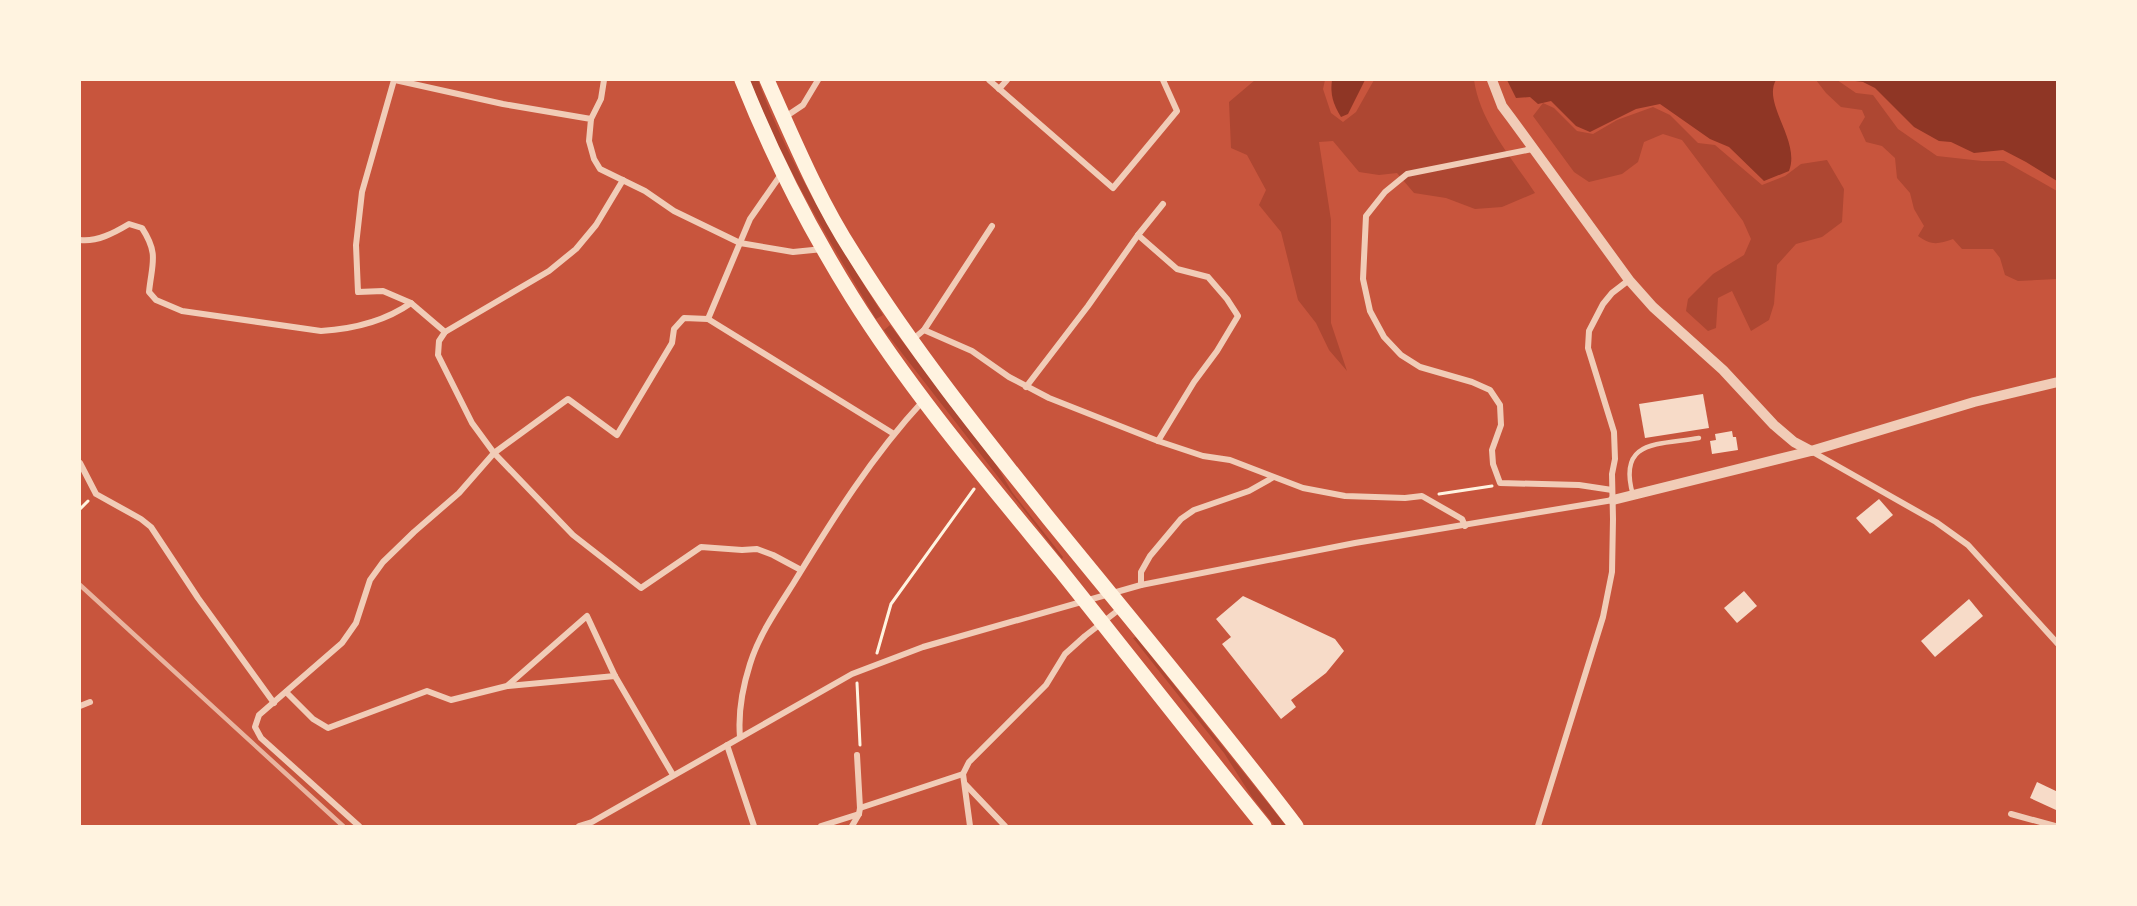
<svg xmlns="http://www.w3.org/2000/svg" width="2137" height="906" viewBox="0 0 2137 906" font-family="'Alegreya Sans',sans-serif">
<rect width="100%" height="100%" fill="#c8553d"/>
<g fill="#ae4732">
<path d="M 750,80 L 758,80 C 788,163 836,240 883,315 L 876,319 C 830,242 782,164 750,80 Z"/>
<path d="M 1255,80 L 1325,80 L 1323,89 L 1331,113 L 1343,122 L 1356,112 L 1374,80 L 1474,80 C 1480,122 1512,158 1535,193 L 1502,207 L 1475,209 L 1446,198 L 1414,193 L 1397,173 L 1379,175 L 1359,172 L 1333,141 L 1319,142 L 1331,220 L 1331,323 L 1347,371 L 1329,350 L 1316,323 L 1298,300 L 1281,232 L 1259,205 L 1266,190 L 1247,155 L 1231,148 L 1229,102 Z"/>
<path d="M 1816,80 L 1837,80 L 1856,93 L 1873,95 L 1898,129 L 1937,156 L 1982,161 L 2004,161 L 2057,191 L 2057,279 L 2018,281 L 2005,275 L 2000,258 L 1993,249 L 1962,249 L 1953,239 C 1938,244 1932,246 1918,236 L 1924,226 L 1914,209 L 1910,193 L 1897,178 L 1895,158 L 1882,146 L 1866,142 L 1859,127 L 1865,117 L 1862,110 L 1841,107 L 1826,93 Z"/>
<path d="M 1543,103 L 1554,108 L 1577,131 L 1593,134 L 1617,120 L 1653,107 L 1670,115 L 1698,143 L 1715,145 L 1762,185 L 1785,176 L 1801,164 L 1827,160 L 1844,189 L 1842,222 L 1822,237 L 1796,244 L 1777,265 L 1774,304 L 1769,320 L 1751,331 L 1732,291 L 1718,298 L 1716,328 L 1708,331 L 1686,311 L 1688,299 L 1713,274 L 1744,255 L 1751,239 L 1743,221 L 1682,140 L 1663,134 L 1644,142 L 1638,162 L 1622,174 L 1589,182 L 1574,172 L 1533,116 Z"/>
<path d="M 890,325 L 997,466 L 1012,492 L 1063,557 L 1062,559 L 884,330 Z"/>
<path d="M 1136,637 L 1286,826 L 1275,826 L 1252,797 L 1224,753 L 1133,638 Z"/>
</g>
<g fill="#8f3625">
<path d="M 1332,80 L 1365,80 L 1348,114 L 1341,117 C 1333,104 1330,94 1332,80 Z"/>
<path d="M 1507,80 L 1776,80 C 1762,104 1801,141 1789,171 L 1764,181 L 1729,147 L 1710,139 L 1660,104 L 1636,109 L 1590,132 L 1576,126 L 1551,101 L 1538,104 L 1530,97 L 1516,98 Z"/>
<path d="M 1848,80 L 2057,80 L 2057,181 L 2026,162 L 2003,150 L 1974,153 L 1951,142 L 1939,141 L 1914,127 L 1875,88 L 1863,82 Z"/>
</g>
<g fill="#f7dbc8">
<path d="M 1703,394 L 1709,428 L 1645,438 L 1639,404 Z"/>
<path d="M 1732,431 L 1733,437 L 1736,437 L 1738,450 L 1712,454 L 1710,441 L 1716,440 L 1715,434 Z"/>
<path d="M 1879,499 L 1893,515 L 1870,534 L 1856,518 Z"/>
<path d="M 1744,591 L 1757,606 L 1737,623 L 1724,608 Z"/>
<path d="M 1243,596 L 1335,639 L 1344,651 L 1326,673 L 1291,700 L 1296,707 L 1281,719 L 1222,644 L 1231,637 L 1216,619 Z"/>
<path d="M 1969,599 L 1983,616 L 1935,657 L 1921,641 Z"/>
<path d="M 2037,782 L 2058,792 L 2056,810 L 2030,798 Z"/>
</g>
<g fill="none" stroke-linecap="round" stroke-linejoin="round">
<g stroke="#fff3e0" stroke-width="3">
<path d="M 1439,494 L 1492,486"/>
<path d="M 80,509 L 88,501"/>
<path d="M 877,653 L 891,604 L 974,489"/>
<path d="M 857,683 L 860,745"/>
</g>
<path stroke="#f1ccb7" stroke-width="4.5" d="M 1633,495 C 1617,439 1658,445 1699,438"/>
<g stroke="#f1ccb7" stroke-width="6">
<path d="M 394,80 L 362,192 L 356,245 L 358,292 L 383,291 L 411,303"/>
<path d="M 395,80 L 503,104 L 591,119 L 589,141 L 594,159 L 600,169 L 645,191 L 674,211 L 740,243 L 793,252 L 823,249"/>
<path d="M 989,80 L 1113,188 L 1177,111 L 1163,80"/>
<path d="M 999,89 L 1007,80"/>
<path d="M 785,117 L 803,105 L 818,80"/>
<path d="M 591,119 L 601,99 L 604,80"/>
<path d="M 1532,149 L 1407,174 L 1385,192 L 1366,216 L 1363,279 L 1370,311 L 1384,337 L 1401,355 L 1420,367 L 1472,382 L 1490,390 L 1500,405 L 1501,425 L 1492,450 L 1493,464 L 1500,483 L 1579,485 L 1612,490"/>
<path d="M 1138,235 L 1177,269 L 1208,277 L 1227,299 L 1238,316 L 1217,351 L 1194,382 L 1158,441"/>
<path d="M 80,240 C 97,242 114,233 129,224 L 142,228 C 159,254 152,263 149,292 L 156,300 L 182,311 L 321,331 C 353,329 384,322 411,303 L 445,332"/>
<path d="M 708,319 L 750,219 L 782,173"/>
<path d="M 924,330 L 992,226"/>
<path d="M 912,340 L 924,330 L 972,351 L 1009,377 L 1049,398 L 1158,441 L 1203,456 L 1230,460 L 1303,488 L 1345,496 L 1405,498 L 1422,496 L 1462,519 L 1465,526"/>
<path d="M 1026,387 L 1088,306 L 1138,235 L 1163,204"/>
<path d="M 1811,451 L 1936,522 L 1968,545 L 2058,644"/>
<path d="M 80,463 L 96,494 L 141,519 L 151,527 L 198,598 L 274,703"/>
<path d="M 801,570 L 773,555 L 757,549 L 742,550 L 701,547 L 641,588 L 573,535 L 494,453 L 568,399 L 617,435 L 672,343 L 674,329 L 684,318 L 708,319 L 894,434"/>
<path d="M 1141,585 L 1141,572 L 1150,556 L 1181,519 L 1194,510 L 1249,491 L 1272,478"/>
<path d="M 508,686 L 615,676"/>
<path d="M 286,692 L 313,719 L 328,728 L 427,691 L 451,700 L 507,686 L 587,616 L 615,676 L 673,775"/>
<path d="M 80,706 L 90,702"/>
<path d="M 740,737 C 738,714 743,686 750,664 C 759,635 777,609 793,584 C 832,520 872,456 923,401"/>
<path d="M 727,745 L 754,826"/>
<path d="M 857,755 L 860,808"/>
<path d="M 966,785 L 1005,826"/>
<path d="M 2011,814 L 2055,826"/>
<path d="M 359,826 L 261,738 L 255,727 L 259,715 L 342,643 L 356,623 L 370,580 L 383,562 L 414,532 L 459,493 L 494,453 L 472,423 L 438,355 L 439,341 L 445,332 L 549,271 L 576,249 L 596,225 L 623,180"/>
<path d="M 579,826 L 592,822 L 852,674 L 923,647 L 1141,585 L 1355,543 L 1613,500"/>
<path d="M 821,826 L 859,814"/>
<path d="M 852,826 L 859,814 L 860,808 L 963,774"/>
<path d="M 970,826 L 963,774 L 969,762 L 1046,685 L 1065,654 L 1085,636 L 1121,608"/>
<path d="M 1538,826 L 1603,617 L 1612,572 L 1613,519 L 1612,474 L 1615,459 L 1614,432 L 1588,348 L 1589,331 L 1603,304 L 1612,293 L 1629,280"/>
</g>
<g stroke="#f1ccb7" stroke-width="10">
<path d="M 1492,80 L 1502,106 L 1511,118 L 1629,280 L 1653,307 L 1723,370 L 1774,425 L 1794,442 L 1811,451"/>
<path d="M 1613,500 L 1811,451 L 1974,402 L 2058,382"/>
</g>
<g stroke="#fff3e0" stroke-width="15">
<path d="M 742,80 C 772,155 809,228 852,297 C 912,393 989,483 1061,571 C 1129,656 1196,742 1264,826"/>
<path d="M 767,80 C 793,138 818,199 853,253 C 912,348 981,434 1050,520 C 1133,622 1217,722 1296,826"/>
</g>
<path stroke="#e9b49f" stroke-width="4.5" d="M 80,585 L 343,826"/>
</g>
<rect width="2137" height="906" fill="none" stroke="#fff3e0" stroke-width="162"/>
</svg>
